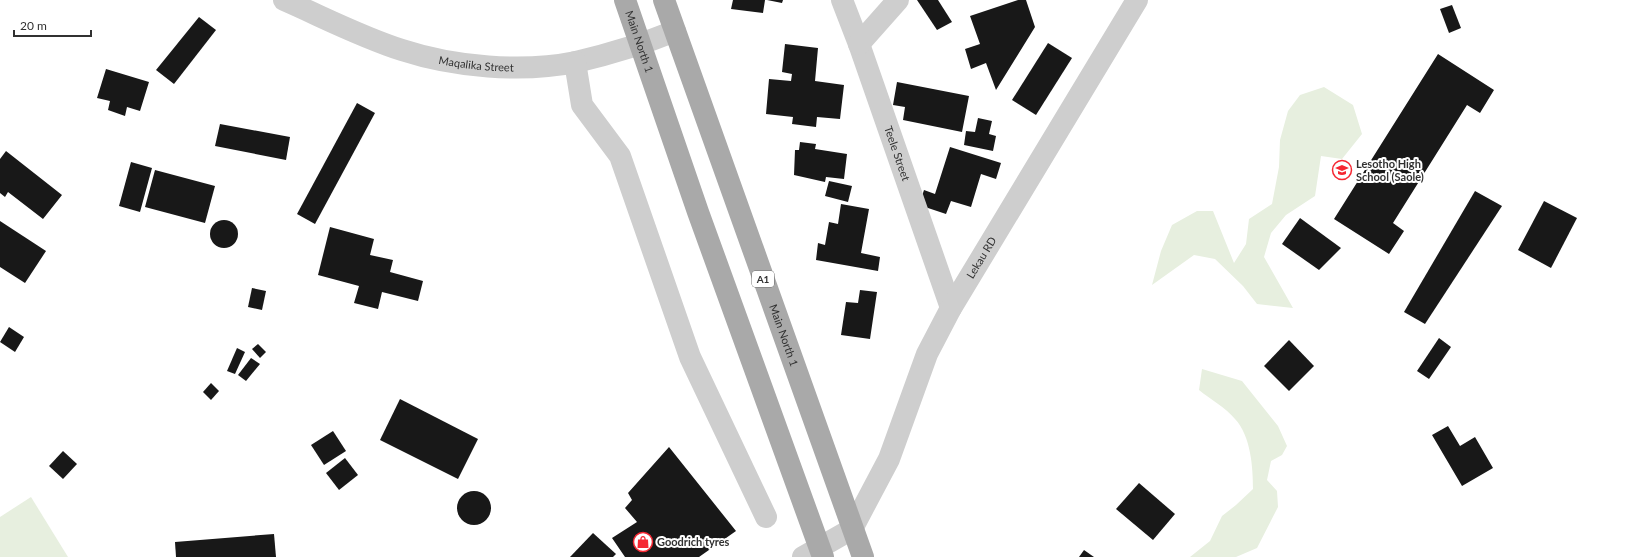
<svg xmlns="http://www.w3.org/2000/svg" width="1629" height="557" viewBox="0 0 1629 557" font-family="Lato,sans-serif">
<rect width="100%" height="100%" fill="#fff"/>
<g fill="#e7efdf">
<path d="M 1324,87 L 1353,105 L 1362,134 L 1342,159 L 1321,156 L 1315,196 L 1286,215 L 1271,233 L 1264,257 L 1293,308 L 1257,304 L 1243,286 L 1215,259 L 1194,255 L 1152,285 L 1161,251 L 1172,225 L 1197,211 L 1213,211 L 1234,263 L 1246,244 L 1249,219 L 1272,204 L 1279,167 L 1280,140 L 1288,111 L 1300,95 Z"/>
<path d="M 1202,369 L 1242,381 L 1278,426 L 1287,446 L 1282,455 L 1271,461 L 1267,480 L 1277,491 L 1278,507 L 1257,548 L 1236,557 L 1190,557 L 1210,541 L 1222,516 L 1236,505 L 1253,489 C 1253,468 1251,436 1235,419 C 1226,408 1210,399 1199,390 Z"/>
<path d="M 31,497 L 68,557 L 0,557 L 0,517 Z"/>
</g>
<g fill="#181818">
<path d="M 733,0 L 765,0 L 763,13 L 731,9 Z"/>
<path d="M 767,0 L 783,0 L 782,3 Z"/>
<path d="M 917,0 L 938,0 L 952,22 L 937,30 Z"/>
<path d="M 1018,0 L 1026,0 L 1035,27 L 996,90 L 986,63 L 971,69 L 965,49 L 980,44 L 970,16 Z"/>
<path d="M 1452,5 L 1461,28 L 1449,33 L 1440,9 Z"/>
<path d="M 199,17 L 216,30 L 174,84 L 156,70 Z"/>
<path d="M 1048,43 L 1072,58 L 1036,115 L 1012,100 Z"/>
<path d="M 785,44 L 818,48 L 815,81 L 844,85 L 840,119 L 817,117 L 816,127 L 792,124 L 793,117 L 766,114 L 769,79 L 791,81 L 792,74 L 782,72 Z"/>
<path d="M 1438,54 L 1494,90 L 1480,113 L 1467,105 L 1393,223 L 1404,231 L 1389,254 L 1334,219 Z"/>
<path d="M 106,69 L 149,82 L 140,111 L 127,107 L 125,116 L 108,110 L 110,101 L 97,98 Z"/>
<path d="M 897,82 L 969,96 L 962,132 L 903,120 L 905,107 L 893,105 Z"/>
<path d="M 357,103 L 375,113 L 315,224 L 297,214 Z"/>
<path d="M 978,118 L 992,121 L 989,134 L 996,136 L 993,151 L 964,145 L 966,131 L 975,132 Z"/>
<path d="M 220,124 L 290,137 L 286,160 L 215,146 Z"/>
<path d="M 800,142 L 816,144 L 815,149 L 847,154 L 844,179 L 826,177 L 825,182 L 794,175 L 795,150 L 799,150 Z"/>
<path d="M 950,147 L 1001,163 L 996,179 L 981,174 L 971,207 L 951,201 L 946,214 L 919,205 L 924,190 L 935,194 Z"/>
<path d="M 6,151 L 62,195 L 43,219 L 8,192 L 5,197 L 0,193 L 0,159 Z"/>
<path d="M 131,162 L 152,168 L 140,212 L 119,206 Z"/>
<path d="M 155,170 L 215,186 L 205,223 L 145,207 Z"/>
<path d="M 829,181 L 852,186 L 848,202 L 825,196 Z"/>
<path d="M 1475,191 L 1502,206 L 1425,324 L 1404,312 Z"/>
<path d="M 1544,201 L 1577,218 L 1551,268 L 1518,250 Z"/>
<path d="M 841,204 L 869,209 L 861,253 L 880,257 L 878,271 L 816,260 L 818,243 L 825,245 L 829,222 L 838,224 Z"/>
<path d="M 1300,218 L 1341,248 L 1319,270 L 1282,244 Z"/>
<circle cx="224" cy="234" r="14"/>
<path d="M 0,221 L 46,251 L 25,283 L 0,267 Z"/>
<path d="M 330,227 L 374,239 L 370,255 L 393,260 L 390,272 L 423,281 L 418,301 L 382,292 L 378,309 L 354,303 L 359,286 L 318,275 Z"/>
<path d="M 252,288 L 266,291 L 262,310 L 248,307 Z"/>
<path d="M 860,290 L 877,292 L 870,339 L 841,335 L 846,302 L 858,303 Z"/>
<path d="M 9,327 L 24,337 L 15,352 L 0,342 Z"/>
<path d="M 1439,338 L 1451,347 L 1429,379 L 1417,371 Z"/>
<path d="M 1289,340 L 1314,366 L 1289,391 L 1264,366 Z"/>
<path d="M 258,344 L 266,352 L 260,358 L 252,349 Z"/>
<path d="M 237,348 L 245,352 L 235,374 L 227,371 Z"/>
<path d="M 251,358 L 260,364 L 246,381 L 238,375 Z"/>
<path d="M 211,383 L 219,391 L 211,400 L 203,392 Z"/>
<path d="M 400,399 L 478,439 L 458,479 L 380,440 Z"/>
<path d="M 1448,426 L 1460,446 L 1475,437 L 1493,468 L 1462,486 L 1432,435 Z"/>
<path d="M 333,431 L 346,451 L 324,465 L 311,445 Z"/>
<path d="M 669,447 L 736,531 L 699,557 L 625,557 L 612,538 L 637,522 L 625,508 L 632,500 L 628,493 Z"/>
<path d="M 63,451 L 77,464 L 63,479 L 49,466 Z"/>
<path d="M 345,458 L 358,475 L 339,490 L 326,473 Z"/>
<path d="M 1139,483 L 1175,514 L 1153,540 L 1116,509 Z"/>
<circle cx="474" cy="508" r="17"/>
<path d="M 593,533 L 616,554 L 613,557 L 570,557 Z"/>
<path d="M 274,534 L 276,557 L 176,557 L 175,542 Z"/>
<path d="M 1084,550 L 1094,557 L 1079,557 Z"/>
</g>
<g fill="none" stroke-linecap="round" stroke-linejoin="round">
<g stroke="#cecece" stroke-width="22">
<path id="s1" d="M 284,0 C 323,17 361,37 402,50 C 454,67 522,73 576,62 C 610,54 643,44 675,31"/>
<path id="s2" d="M 842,0 L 859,44 L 951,308"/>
<path d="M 859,44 L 898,0"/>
<path d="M 575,62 L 582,105 L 620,156 L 690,357 L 766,517"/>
<path id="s3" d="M 803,557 L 852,529 L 889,459 L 927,354 L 951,308 L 1137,0"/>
</g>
<g stroke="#a9a9a9" stroke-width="22">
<path id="s4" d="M 625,0 L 698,212 L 823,557"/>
<path id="s5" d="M 664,0 L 863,557"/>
</g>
</g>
<defs>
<g id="school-ring" transform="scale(1)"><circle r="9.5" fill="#fff" stroke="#f52732" stroke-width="1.5"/><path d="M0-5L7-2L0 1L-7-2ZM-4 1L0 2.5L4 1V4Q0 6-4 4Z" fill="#f52732"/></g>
<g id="shop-ring" transform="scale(1)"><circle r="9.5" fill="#fff" stroke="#f52732" stroke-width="1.5"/><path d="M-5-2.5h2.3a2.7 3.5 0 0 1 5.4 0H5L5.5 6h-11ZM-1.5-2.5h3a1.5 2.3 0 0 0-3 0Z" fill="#f52732"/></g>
</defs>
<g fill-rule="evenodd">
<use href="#school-ring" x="1342" y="170"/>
<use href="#shop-ring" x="643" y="542"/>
</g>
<g text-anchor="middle" stroke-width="4" stroke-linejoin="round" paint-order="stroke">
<rect fill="#fff" stroke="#6f6f6f" stroke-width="1" x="752" y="271" width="22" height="16" rx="3"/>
<g font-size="10" font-weight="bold" fill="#313131">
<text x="763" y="283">A1</text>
</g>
<g font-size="11" fill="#313131" stroke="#fff">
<text dy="4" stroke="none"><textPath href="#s4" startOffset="44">Main North 1</textPath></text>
<text dy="4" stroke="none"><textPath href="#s1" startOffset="204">Maqalika Street</textPath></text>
<text dy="4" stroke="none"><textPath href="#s2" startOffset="163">Teele Street</textPath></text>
<text dy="4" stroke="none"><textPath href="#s3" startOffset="358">Lekau RD</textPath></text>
<text dy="4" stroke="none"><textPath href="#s5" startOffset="356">Main North 1</textPath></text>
</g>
<g font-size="11" font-weight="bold" fill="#313131" stroke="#fff" text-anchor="start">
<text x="1356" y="168">Lesotho High<tspan x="1356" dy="13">School (Saole)</tspan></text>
<text x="657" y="546">Goodrich tyres</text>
</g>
</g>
<path d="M14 30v6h77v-6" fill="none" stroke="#313131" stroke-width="2"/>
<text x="20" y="30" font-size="12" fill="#313131" stroke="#ffffff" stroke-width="3" paint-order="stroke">20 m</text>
</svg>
